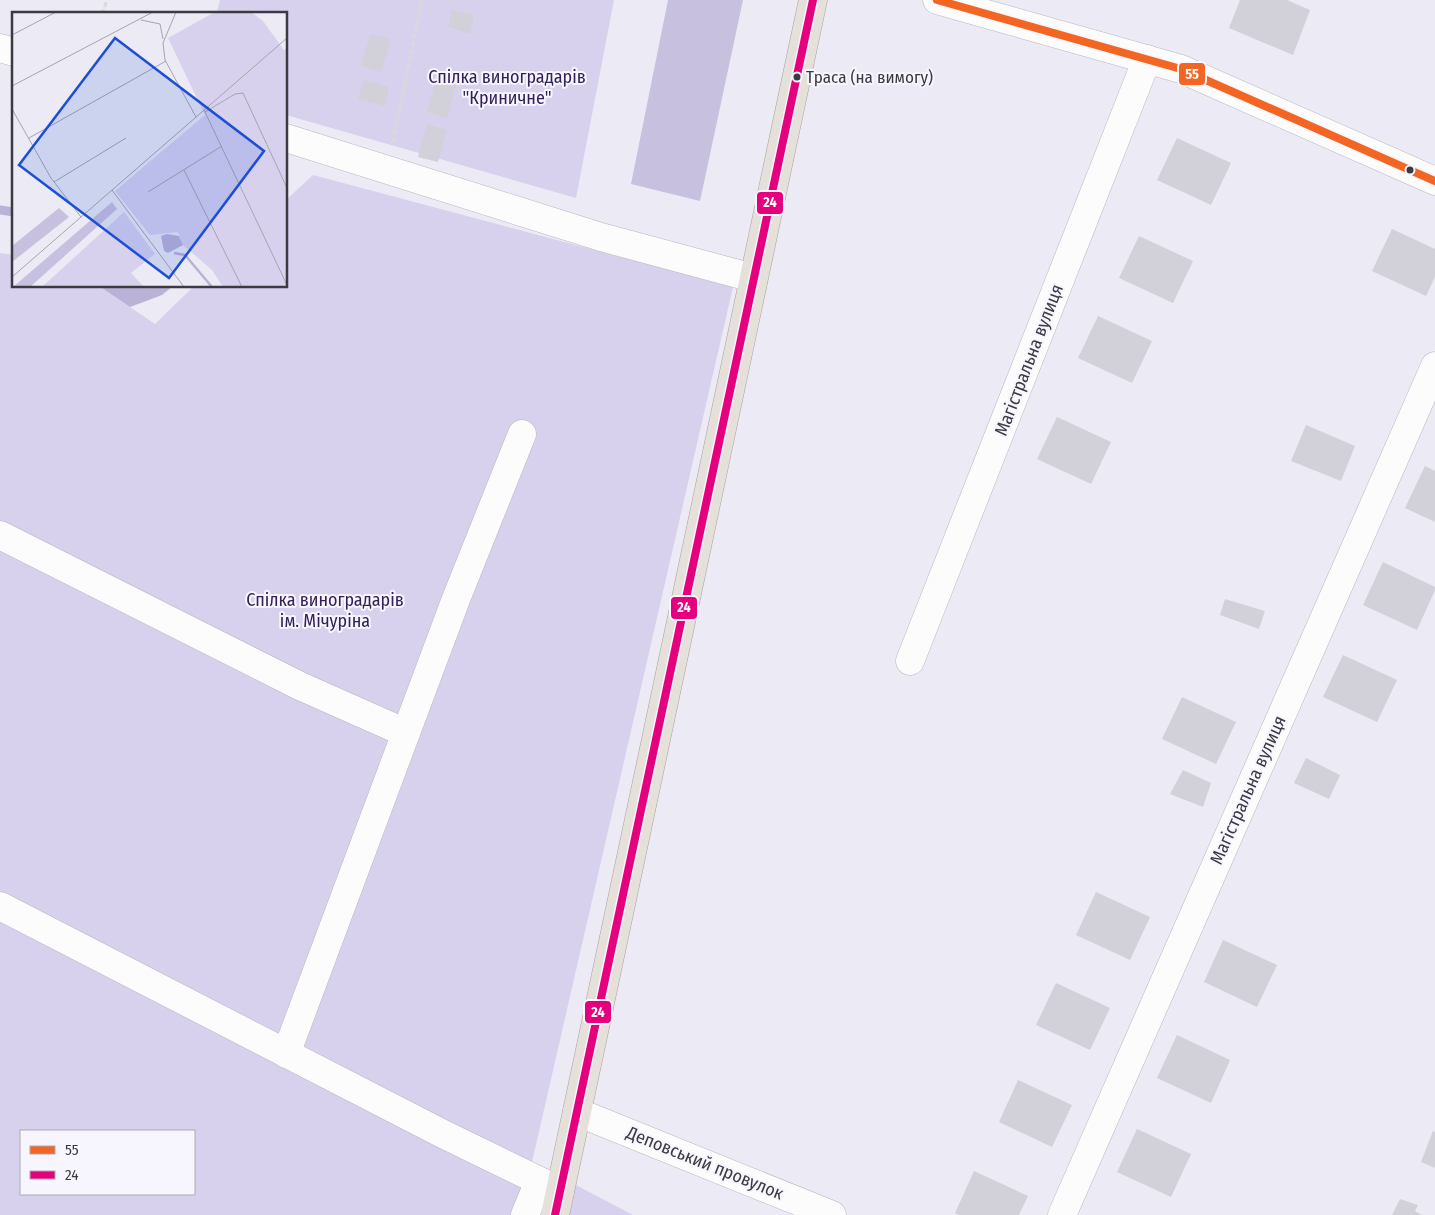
<svg xmlns="http://www.w3.org/2000/svg" width="1435" height="1215" viewBox="0 0 1435 1215" font-family="'Fira Sans Condensed',sans-serif">
  <style>
    .green { fill: #d8d1ee; fill-rule: evenodd }
    .forest { fill: #c8c0df }
    .water { fill: #bbb2d7 }
    .lines { fill: none; stroke-linecap: round; stroke-linejoin: round }
    .stream { stroke: #bbb2d7; stroke-width: 9 }
    .building { fill: #d2d0d8 }
    .minor-casing { stroke: #b8b7bf; stroke-width: 29 }
    .major-casing { stroke: #aaa09a; stroke-width: 29 }
    .path { stroke: #d9d9db; stroke-width: 3; stroke-dasharray: 5 2.5; stroke-linecap: butt }
    .minor { stroke: #fcfcfd; stroke-width: 28 }
    .major { stroke: #e6e0db; stroke-width: 28 }
    .bus-1-casing { stroke: #f7f5fd; stroke-width: 11 }
    .bus-2-casing { stroke: #f7f5fd; stroke-width: 11 }
    .bus-1 { stroke: #f26522; stroke-width: 8 }
    .bus-2 { stroke: #e5007d; stroke-width: 8 }
    .bus-dot { fill: #3c3a41; stroke: #f7f5fd; stroke-width: 2 }
    .labels { text-anchor: middle; dominant-baseline: central; stroke-width: 4; stroke-linejoin: round; paint-order: stroke }
    .bus-label { font-size: 17px; fill: #3c3a41; stroke: #f7f5fd; text-anchor: start }
    .park-label { font-size: 18px; fill: #34205a; stroke: #f7f5fd }
    .street-label { font-size: 18px; fill: #3c3a41; stroke: #f7f5fd }
    .inset-river { fill: none; stroke: #bbb2d7; stroke-width: 2.5 }
    .inset-road { fill: none; stroke: #a6a4ac; stroke-width: 1 }
    .view { fill: #1d4ed8; fill-opacity: 0.15; stroke: #1d4ed8; stroke-width: 2.5 }
    .inset-edge { fill: none; stroke: #3c3a41; stroke-width: 2.5 }
    .line-badge { stroke: #f7f5fd; stroke-width: 2 }
    .badge-label { font-size: 14px; text-anchor: middle; font-weight: bold; fill: #fff }
  </style>
  <rect width="100%" height="100%" fill="#eceaf4"/>
  <g class="green">
    <path d="M 220,0 L 614,0 L 576,198 L 286,115 L 286,14 L 216,14 Z"/>
    <path d="M 313,175 L 733,287 L 532,1162 L 633,1215 L 0,1215 L 0,253 L 14,255 L 14,286 L 99,286 L 155,324 L 194,286 L 286,286 L 286,200 ZM 21,1131 L 194,1131 L 194,1194 L 21,1194 Z"/>
  </g>
  <path class="forest" d="M 668,0 L 743,0 L 700,201 L 631,184 Z"/>
  <path class="water" d="M 99,286 L 173,286 L 162,295 L 130,307 Z"/>
  <g class="lines">
    <path class="stream" d="M 0,210 L 14,212"/>
  </g>
  <g class="building">
    <path d="M 1240,0 L 1287,0 L 1310,10 L 1293,55 L 1229,28 Z"/>
    <path d="M 452,10 L 474,15 L 470,34 L 448,27 Z"/>
    <path d="M 370,34 L 391,39 L 381,72 L 361,66 Z"/>
    <path d="M 436,79 L 456,85 L 447,118 L 427,112 Z"/>
    <path d="M 363,80 L 389,87 L 385,106 L 358,99 Z"/>
    <path d="M 427,124 L 447,130 L 438,162 L 418,157 Z"/>
    <path d="M 1177,138 L 1231,163 L 1211,205 L 1157,180 Z"/>
    <path d="M 1392,229 L 1435,249 L 1435,277 L 1426,296 L 1372,271 Z"/>
    <path d="M 1139,236 L 1193,261 L 1173,303 L 1119,278 Z"/>
    <path d="M 1098,316 L 1152,341 L 1132,383 L 1078,358 Z"/>
    <path d="M 1057,417 L 1111,442 L 1091,484 L 1037,459 Z"/>
    <path d="M 1306,425 L 1355,446 L 1341,481 L 1291,461 Z"/>
    <path d="M 1425,466 L 1435,471 L 1435,522 L 1405,508 Z"/>
    <path d="M 1383,562 L 1435,587 L 1435,590 L 1417,630 L 1363,605 Z"/>
    <path d="M 1225,599 L 1265,611 L 1259,629 L 1220,615 Z"/>
    <path d="M 1343,655 L 1397,680 L 1377,722 L 1323,697 Z"/>
    <path d="M 1182,697 L 1236,722 L 1216,764 L 1162,739 Z"/>
    <path d="M 1306,758 L 1340,775 L 1329,799 L 1294,783 Z"/>
    <path d="M 1183,770 L 1211,783 L 1203,807 L 1170,794 Z"/>
    <path d="M 1096,892 L 1150,917 L 1130,960 L 1076,935 Z"/>
    <path d="M 1223,940 L 1277,965 L 1257,1007 L 1204,982 Z"/>
    <path d="M 1056,983 L 1110,1008 L 1090,1050 L 1036,1025 Z"/>
    <path d="M 1177,1035 L 1230,1060 L 1211,1103 L 1157,1078 Z"/>
    <path d="M 1018,1080 L 1072,1105 L 1052,1147 L 999,1122 Z"/>
    <path d="M 1137,1129 L 1191,1154 L 1171,1197 L 1117,1172 Z"/>
    <path d="M 1433,1131 L 1435,1132 L 1435,1168 L 1421,1162 Z"/>
    <path d="M 974,1171 L 1028,1196 L 1019,1215 L 959,1215 L 955,1213 Z"/>
    <path d="M 1400,1199 L 1418,1205 L 1415,1211 L 1422,1215 L 1392,1215 Z"/>
  </g>
  <g class="lines">
    <g class="minor-casing">
      <g id="minor">
        <path d="M 937,0 L 1181,69 L 1435,181"/>
        <path d="M 0,48 L 14,52"/>
        <path d="M 286,138 L 601,237 L 753,278"/>
        <path d="M 0,535 L 300,686 L 406,733"/>
        <path d="M 910,661 L 1147,59"/>
        <path d="M 0,906 L 443,1134 L 560,1191"/>
        <path d="M 286,1054 L 456,599 L 522,434"/>
        <path d="M 577,1112 L 832,1215"/>
        <path d="M 525,1215 L 539,1181"/>
        <path d="M 1062,1215 L 1435,366"/>
      </g>
    </g>
    <g class="major-casing">
      <path id="major" d="M 555,1215 L 813,0"/>
    </g>
    <g class="path">
      <path d="M 102,14 L 107,0"/>
      <path d="M 393,142 L 422,0"/>
    </g>
    <use href="#minor" class="minor"/>
    <use href="#major" class="major"/>
    <g class="bus-1-casing">
      <path id="bus-1" d="M 937,0 L 1181,69 L 1435,181"/>
    </g>
    <g class="bus-2-casing">
      <path id="bus-2" d="M 555,1215 L 813,0"/>
    </g>
    <use href="#bus-1" class="bus-1"/>
    <use href="#bus-2" class="bus-2"/>
  </g>
  <g class="bus-dot">
    <circle cx="797" cy="77" r="4.5"/>
    <circle cx="1410" cy="170" r="4.5"/>
  </g>
  <g class="labels">
    <g class="bus-label">
      <text x="806" y="77">Траса (на вимогу)</text>
    </g>
    <g class="park-label">
      <text x="507" y="77">Спілка виноградарів<tspan x="507" dy="21">"Криничне"</tspan></text>
      <text x="325" y="600">Спілка виноградарів<tspan x="325" dy="21">ім. Мічуріна</tspan></text>
    </g>
    <g class="street-label">
      <text transform="translate(1029 360) rotate(-69)">Магістральна вулиця</text>
      <text transform="translate(1248 790) rotate(-66)">Магістральна вулиця</text>
      <text transform="translate(705 1163) rotate(22)">Деповський провулок</text>
    </g>
  </g>
  <g transform="translate(12 12)">
    <rect width="275" height="275" fill="#eceaf4"/>
    <path d="M 203,0 L 239,0 L 251,9 L 272,38 L 275,36 L 275,275 L 211,275 L 200,258 L 171,233 L 166,220 L 138,223 L 103,179 L 193,103 L 156,26 ZM 112,200 L 143,242 L 119,261 L 132,275 L 30,275 Z" fill="#d8d1ee"/>
    <path d="M 100,190 L 105,197 L 18,275 L 1,275 ZM 47,196 L 57,205 L 0,250 L 0,234 Z" fill="#c8c0df"/>
    <path d="M 155,222 L 167,224 L 171,233 L 156,241 L 152,239 L 149,224 Z" fill="#bbb2d7"/>
    <path class="inset-river" d="M 162,241 L 173,243 L 200,275"/>
    <path class="inset-road" d="M 164,0 L 151,31 L 153,48 L 184,105M 129,8 L 148,12 L 151,27M 0,23 L 44,0M 0,74 L 141,0M 0,97 L 39,166 L 69,205M 192,98 L 275,273M 193,100 L 223,82 L 231,81 L 275,176M 17,126 L 154,49M 172,158 L 230,275M 42,170 L 114,126M 100,178 L 172,275M 136,180 L 210,134M 0,265 L 275,26"/>
    <path class="view" d="M 103,26 L 252,139 L 157,266 L 7,153 Z"/>
    <rect width="275" height="275" class="inset-edge"/>
  </g>
  <g class="line-badge">
    <rect x="1178" y="62" width="28" height="24" rx="5" fill="#f26522"/>
    <rect x="756" y="191" width="28" height="24" rx="5" fill="#e5007d"/>
    <rect x="670" y="596" width="28" height="24" rx="5" fill="#e5007d"/>
    <rect x="584" y="1000" width="28" height="24" rx="5" fill="#e5007d"/>
  </g>
  <g class="badge-label">
    <text x="1192" y="79">55</text>
    <text x="770" y="207">24</text>
    <text x="684" y="612">24</text>
    <text x="598" y="1017">24</text>
  </g>
  <rect x="20" y="1130" width="175" height="65" fill="#f7f5fd" stroke="#acaab2"/>
  <rect x="30" y="1146" width="25" height="8" fill="#f26522" stroke="#acaab2"/>
  <text x="65" y="1155" font-size="15" fill="#3c3a41">55</text>
  <rect x="30" y="1171" width="25" height="8" fill="#e5007d" stroke="#acaab2"/>
  <text x="65" y="1180" font-size="15" fill="#3c3a41">24</text>
</svg>
